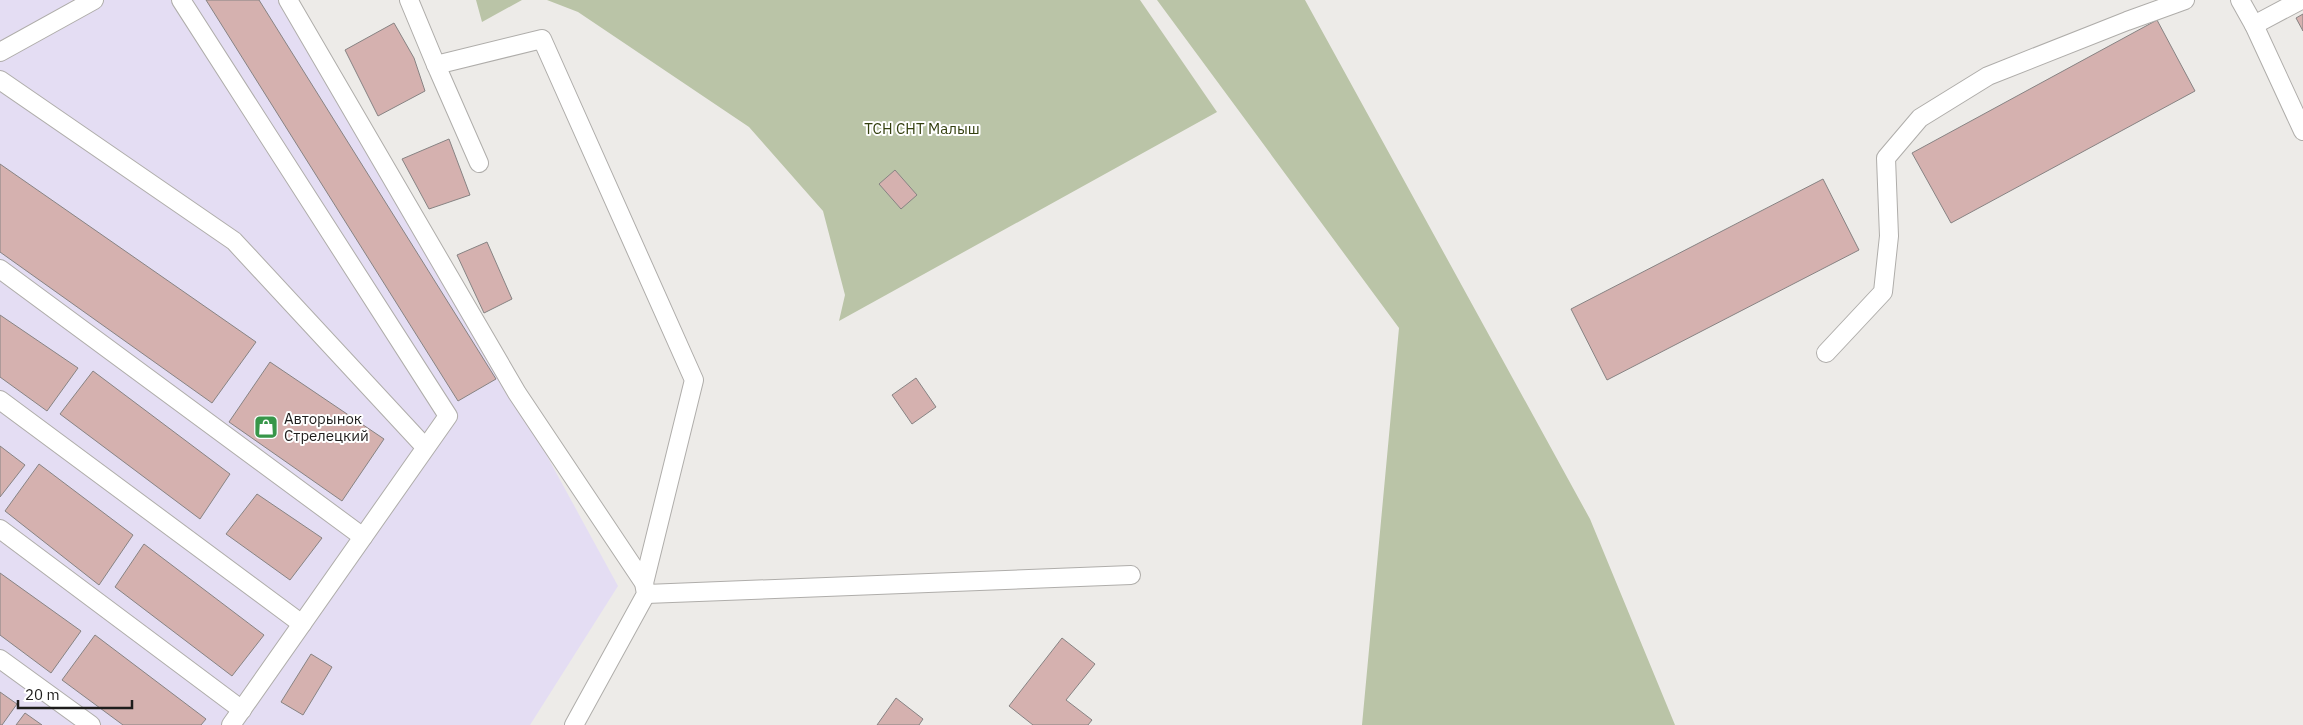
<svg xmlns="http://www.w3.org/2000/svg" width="2303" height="725" viewBox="0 0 2303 725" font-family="'IBM Plex Sans',sans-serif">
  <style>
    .commercial { fill: #e4ddf3 }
    .green { fill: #bac4a7 }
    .building { fill: #d5b1af; stroke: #878383 }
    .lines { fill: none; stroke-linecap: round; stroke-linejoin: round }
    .service-casing { stroke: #afadaa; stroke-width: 20 }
    .service { stroke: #fff; stroke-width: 18 }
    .labels { text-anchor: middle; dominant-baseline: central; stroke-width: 4; stroke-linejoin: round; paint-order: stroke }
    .park-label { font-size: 15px; fill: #333f0e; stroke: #fff }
    .poi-label { font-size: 15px; fill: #1e1d1c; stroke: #fff; text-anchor: start }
  </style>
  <rect width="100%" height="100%" fill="#edebe8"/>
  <path class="commercial" d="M 0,0 L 298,0 L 618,586 L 530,725 L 0,725 Z"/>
  <g class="green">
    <path d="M 476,0 L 522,0 L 482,22 Z"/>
    <path d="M 547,0 L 1140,0 L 1217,112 L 839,321 L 845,295 L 823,211 L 749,127 L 578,12 Z"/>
    <path d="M 1157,0 L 1305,0 L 1590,519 L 1675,725 L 1362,725 L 1399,328 Z"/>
  </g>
  <g class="building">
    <path d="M 206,0 L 259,0 L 496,379 L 458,401 Z"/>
    <path d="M 2303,14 L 2303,31 L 2296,18 Z"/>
    <path d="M 2157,20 L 2195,91 L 1951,223 L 1912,153 Z"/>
    <path d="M 394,23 L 414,58 L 425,91 L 378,116 L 345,50 Z"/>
    <path d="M 449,139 L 470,195 L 429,209 L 402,159 Z"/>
    <path d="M 0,164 L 256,342 L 212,403 L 0,252 Z"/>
    <path d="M 895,170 L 917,195 L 901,209 L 879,184 Z"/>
    <path d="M 1823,179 L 1859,250 L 1607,380 L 1571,309 Z"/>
    <path d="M 487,242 L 512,299 L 484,313 L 457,255 Z"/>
    <path d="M 0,315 L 78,368 L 47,411 L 0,377 Z"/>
    <path d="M 270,362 L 384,439 L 342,501 L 229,422 Z"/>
    <path d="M 93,371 L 230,474 L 200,519 L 60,414 Z"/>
    <path d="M 916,378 L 936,407 L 912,424 L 892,395 Z"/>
    <path d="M 0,446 L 25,465 L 0,497 Z"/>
    <path d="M 39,464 L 133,535 L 99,585 L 5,511 Z"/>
    <path d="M 257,494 L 322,538 L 290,580 L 226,534 Z"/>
    <path d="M 144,544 L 264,635 L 232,676 L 115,587 Z"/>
    <path d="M 0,573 L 81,631 L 51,673 L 0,635 Z"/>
    <path d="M 95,635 L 206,719 L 201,725 L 123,725 L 62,680 Z"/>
    <path d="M 1062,638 L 1095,664 L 1066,700 L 1092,720 L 1088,725 L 1033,725 L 1009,706 Z"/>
    <path d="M 311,654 L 332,667 L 303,715 L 281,702 Z"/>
    <path d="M 0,692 L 17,704 L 2,725 L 0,725 Z"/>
    <path d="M 896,698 L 923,719 L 919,725 L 877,725 Z"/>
    <path d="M 25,713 L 42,725 L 16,725 Z"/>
  </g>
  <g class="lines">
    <g class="service-casing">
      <g id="service">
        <path d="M 181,0 L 448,416 L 231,725"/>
        <path d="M 288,0 L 517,393 L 644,583 L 646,594 L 574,725"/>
        <path d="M 409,0 L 436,65"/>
        <path d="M 2240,0 L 2254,25"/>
        <path d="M 2301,0 L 2254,25 L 2303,131"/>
        <path d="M 0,52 L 94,0"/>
        <path d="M 0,80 L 234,241 L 425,447"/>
        <path d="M 479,163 L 436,65 L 542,39 L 694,380 L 644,583"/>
        <path d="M 0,269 L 363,537"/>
        <path d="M 1826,353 L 1883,292 L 1889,236 L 1886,158 L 1920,118 L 1988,76 L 2127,21 L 2185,0"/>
        <path d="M 0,400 L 302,624"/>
        <path d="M 0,529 L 242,710"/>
        <path d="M 646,594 L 1131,575"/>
        <path d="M 0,659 L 91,725"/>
      </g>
    </g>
    <use href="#service" class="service"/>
  </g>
  <defs>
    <g id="shop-square" transform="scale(1.25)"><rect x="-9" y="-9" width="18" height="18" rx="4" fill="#379649" stroke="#fff"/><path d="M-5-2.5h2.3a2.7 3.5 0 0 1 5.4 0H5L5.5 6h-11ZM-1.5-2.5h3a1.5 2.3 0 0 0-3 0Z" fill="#fff"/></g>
  </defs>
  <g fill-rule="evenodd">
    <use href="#shop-square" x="266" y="427"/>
  </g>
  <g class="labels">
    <g class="park-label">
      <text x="922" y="128">ТСН СНТ Малыш</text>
    </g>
    <g class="poi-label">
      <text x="284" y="418">Авторынок<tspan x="284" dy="17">Стрелецкий</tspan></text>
    </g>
  </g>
  <path d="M18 700v8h114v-8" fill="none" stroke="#1e1d1c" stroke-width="2.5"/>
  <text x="25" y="700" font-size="15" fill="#1e1d1c" stroke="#ffffff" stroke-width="4" paint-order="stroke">20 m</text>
</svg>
